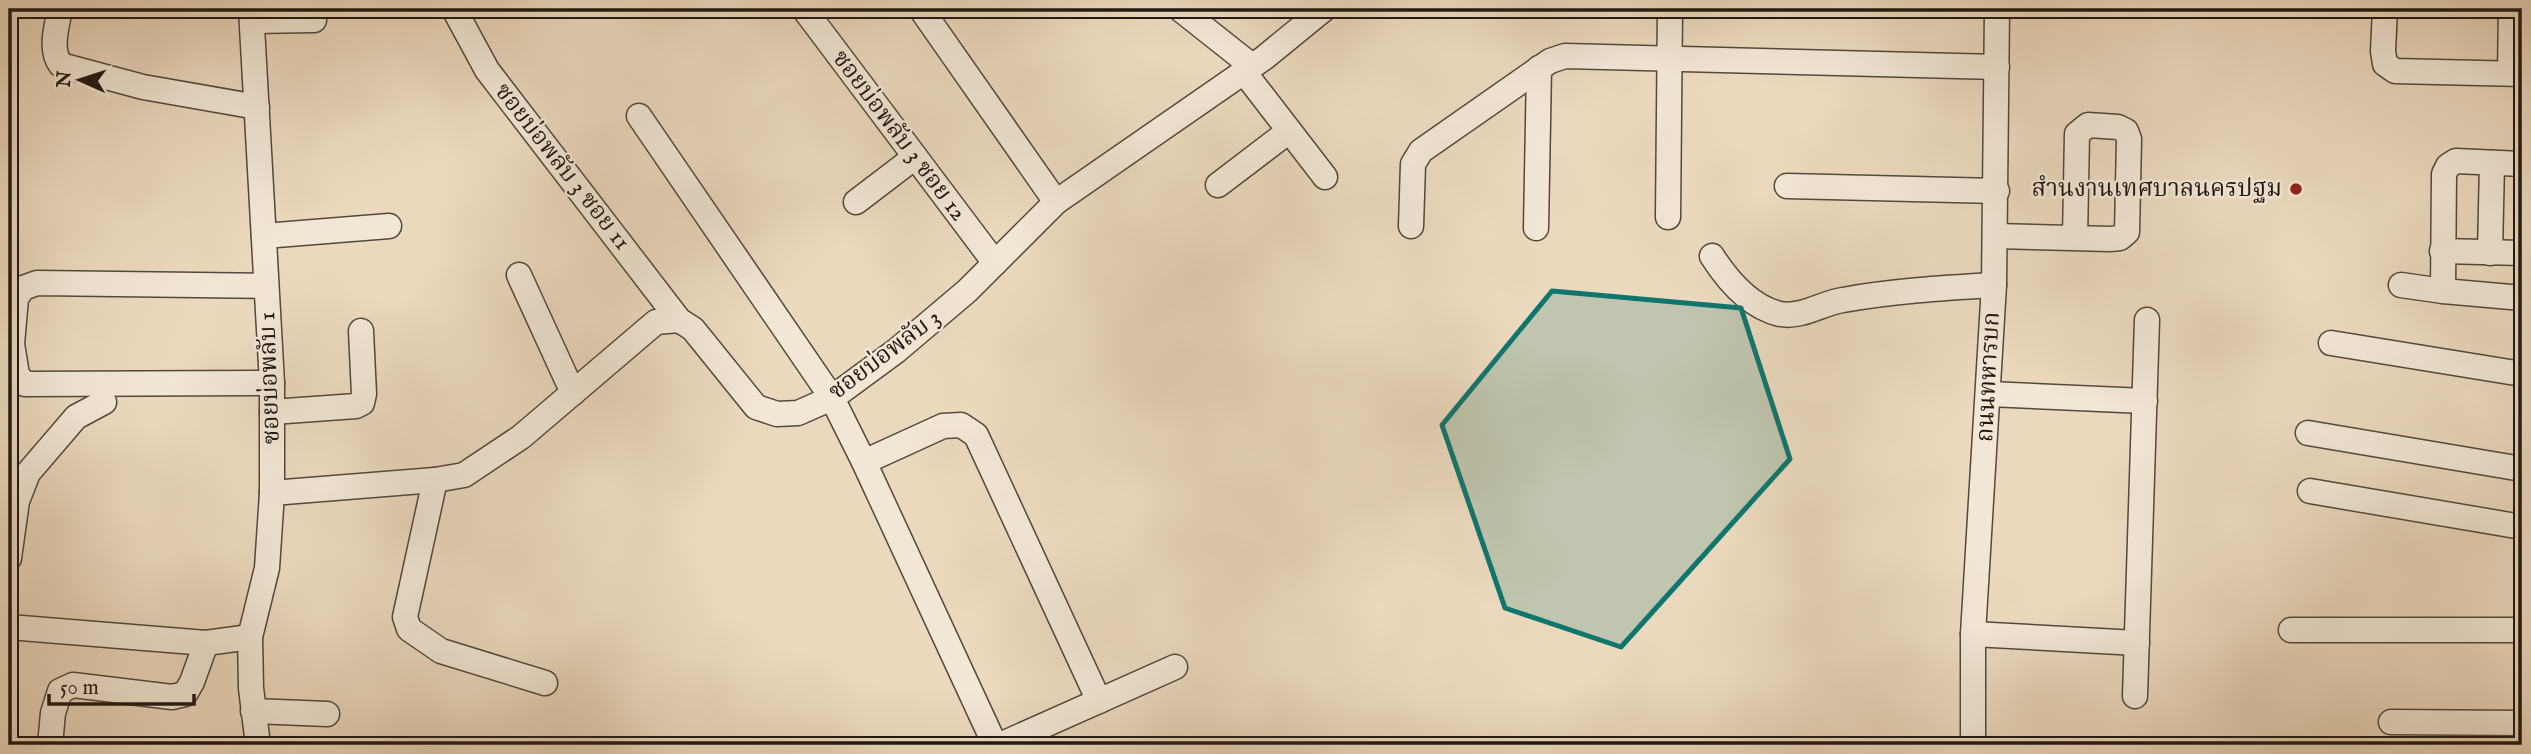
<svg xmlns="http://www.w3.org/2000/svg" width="2531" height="754" viewBox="0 0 2531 754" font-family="'IM FELL English','Noto Serif Thai',serif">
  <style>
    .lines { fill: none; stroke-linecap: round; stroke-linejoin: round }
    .minor-casing { stroke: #54483d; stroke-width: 27 }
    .minor { stroke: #f2e6d5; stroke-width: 24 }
    .marked { fill: #0f766e; fill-opacity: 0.2; stroke: #0f766e; stroke-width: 5; stroke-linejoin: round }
    .poi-dot { fill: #8f2418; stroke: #f2e6d5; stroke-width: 2.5 }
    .labels { text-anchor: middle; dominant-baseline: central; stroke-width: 5; stroke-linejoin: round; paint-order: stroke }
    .street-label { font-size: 24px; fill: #221712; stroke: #f2e6d5 }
    .poi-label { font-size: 24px; fill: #221712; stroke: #f2e6d5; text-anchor: end }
  </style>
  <rect width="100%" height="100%" fill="#ebd9be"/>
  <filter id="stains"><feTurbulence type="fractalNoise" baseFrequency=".00286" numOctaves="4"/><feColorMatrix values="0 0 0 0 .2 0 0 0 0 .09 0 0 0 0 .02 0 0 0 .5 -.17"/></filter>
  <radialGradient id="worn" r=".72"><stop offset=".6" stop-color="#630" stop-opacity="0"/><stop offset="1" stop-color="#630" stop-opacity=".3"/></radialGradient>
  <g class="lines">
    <g class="minor-casing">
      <g id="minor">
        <path d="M 60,9 C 57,26 49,50 61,65 L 143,87 L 257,107"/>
        <path d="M 251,9 L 272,383 L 272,493 L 267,568 L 250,637 L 251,688 L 258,745"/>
        <path d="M 454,9 L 487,70 L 679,320"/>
        <path d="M 804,9 L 995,263"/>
        <path d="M 921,9 L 1056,202"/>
        <path d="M 1180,9 L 1252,66"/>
        <path d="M 2385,9 L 2383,51 L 2385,64 L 2395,71 L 2522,74"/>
        <path d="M 252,21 L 314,20"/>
        <path d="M 1244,72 L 1325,177"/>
        <path d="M 2510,73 L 2511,9"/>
        <path d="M 639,116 L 832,398 L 864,462 L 995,745"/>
        <path d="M 2522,164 L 2456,161 L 2448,166 L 2444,174 L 2443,291 L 2522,298"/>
        <path d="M 1218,185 L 1289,131"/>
        <path d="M 1787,186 L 1997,191"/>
        <path d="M 856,202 L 915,157"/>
        <path d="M 1668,217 L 1670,9"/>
        <path d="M 1411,226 L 1413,164 L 1421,151 L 1550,61 L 1565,56 L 1997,67"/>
        <path d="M 1536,228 L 1539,68"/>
        <path d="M 264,236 L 389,226"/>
        <path d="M 1996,236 L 2110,239 L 2120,238 L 2127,232 L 2129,139 L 2126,131 L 2118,127 L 2088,125 L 2077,134 L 2075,238"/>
        <path d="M 2442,251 L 2522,253"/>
        <path d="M 2490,253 L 2492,163"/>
        <path d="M 1712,256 C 1728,281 1750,307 1780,314 C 1802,318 1822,303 1843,300 C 1893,291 1944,288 1994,285"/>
        <path d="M 519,275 L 573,393"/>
        <path d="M 2401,285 L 2443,291"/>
        <path d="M 266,286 L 37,283 L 23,288 L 16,298 L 12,344 L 17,375 L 25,384 L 272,383"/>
        <path d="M 2331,343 L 2522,374"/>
        <path d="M 1989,394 L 2145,401"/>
        <path d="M 272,412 L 356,406 L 362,403 L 364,394 L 361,331"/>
        <path d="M 2308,433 L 2522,469"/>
        <path d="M 864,462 L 943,426 L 961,425 L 976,435 L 1099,701"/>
        <path d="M 435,480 L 405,617 L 409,629 L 441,651 L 545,683"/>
        <path d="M 2310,491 L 2522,527"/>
        <path d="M 272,493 L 435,480 L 464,475 L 521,437 L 656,322 L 679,320 L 693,329 L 756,407 L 777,414 L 798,413 L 832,398 L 896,351 L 967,291 L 1056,202 L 1264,58 L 1324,9"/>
        <path d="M 9,558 L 17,501 L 28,473 L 76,417 L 104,402"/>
        <path d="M 9,627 L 206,643 L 250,637"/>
        <path d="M 2291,630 L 2522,630"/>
        <path d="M 1973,634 L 2137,643"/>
        <path d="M 2135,696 L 2147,320"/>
        <path d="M 253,711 L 327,714"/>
        <path d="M 2391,722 L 2522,723"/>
        <path d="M 50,745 L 53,713 L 60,691 L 73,685 L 172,697 L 185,694 L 192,682 L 206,643"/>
        <path d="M 1000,745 L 1175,667"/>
        <path d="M 1973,745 L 1973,634 L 1994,285 L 1997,9"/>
      </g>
    </g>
    <use href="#minor" class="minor"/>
  </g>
  <path class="marked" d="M 1552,291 L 1741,308 L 1790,459 L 1621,647 L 1505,608 L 1442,425 Z"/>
  <circle class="poi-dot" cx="2296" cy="189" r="7"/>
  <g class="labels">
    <g class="street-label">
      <text transform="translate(899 136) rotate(53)">ซอยบ่อพลับ 3 ซอย 12</text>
      <text transform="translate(562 167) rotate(52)">ซอยบ่อพลับ 3 ซอย 11</text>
      <text transform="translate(885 355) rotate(-37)">ซอยบ่อพลับ 3</text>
      <text transform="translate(1989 377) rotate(-87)">ถนนทหารบก</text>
      <text transform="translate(270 378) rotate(-92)">ซอยบ่อพลับ 1</text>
    </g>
    <g class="poi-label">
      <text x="2282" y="189">สำนงานเทศบาลนครปฐม</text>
    </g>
  </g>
  <rect width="2531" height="754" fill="none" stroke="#ebd9be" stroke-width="35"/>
  <rect x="10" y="10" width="2510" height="733" fill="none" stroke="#221712" stroke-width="3.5"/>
  <rect x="18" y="18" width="2496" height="719" fill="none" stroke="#221712" stroke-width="2"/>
  <g transform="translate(80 80) rotate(273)" stroke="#f2e6d5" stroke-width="5" paint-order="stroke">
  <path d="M0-5L12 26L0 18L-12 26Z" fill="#221712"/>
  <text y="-10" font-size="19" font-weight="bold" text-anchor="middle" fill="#221712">N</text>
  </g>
  <path d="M49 694v10h145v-10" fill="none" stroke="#221712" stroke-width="3.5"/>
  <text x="60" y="694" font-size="21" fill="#221712" stroke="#f2e6d5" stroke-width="5" paint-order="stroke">50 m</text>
  <rect width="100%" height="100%" filter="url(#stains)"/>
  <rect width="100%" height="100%" fill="url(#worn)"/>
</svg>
